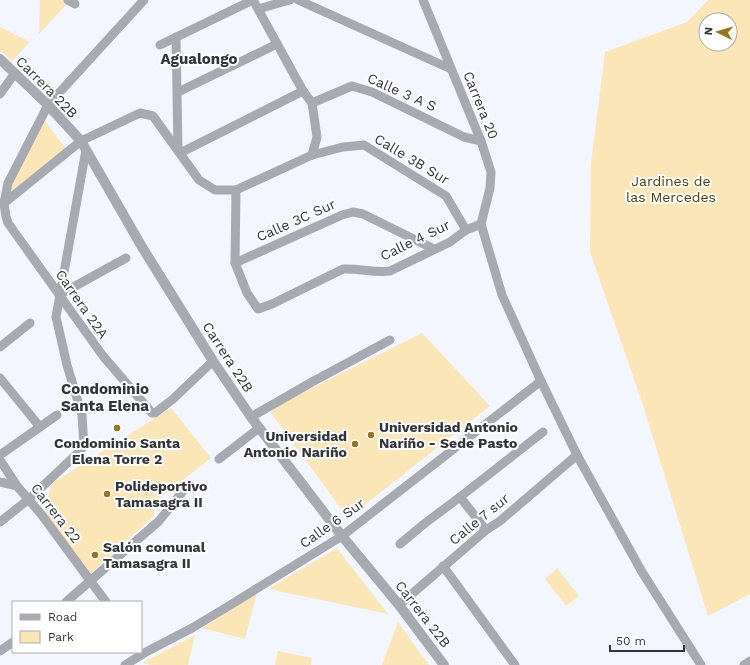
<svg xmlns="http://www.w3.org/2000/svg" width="750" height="665" viewBox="0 0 750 665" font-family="'Work Sans',sans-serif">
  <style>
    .green { fill: #fbe6b8; fill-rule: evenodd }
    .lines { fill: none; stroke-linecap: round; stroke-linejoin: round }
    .minor { stroke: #a7aab0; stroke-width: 9 }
    .tertiary { stroke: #a7aab0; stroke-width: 10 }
    .poi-dot { fill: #97761f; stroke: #fff; stroke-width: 1.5 }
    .labels { text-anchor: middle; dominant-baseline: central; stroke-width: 4; stroke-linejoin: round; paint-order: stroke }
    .street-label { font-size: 14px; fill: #323439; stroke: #fff }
    .park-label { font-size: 14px; fill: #553f00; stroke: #fff }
    .poi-label { font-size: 14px; font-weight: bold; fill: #323439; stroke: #fff; text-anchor: start }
    .neighbourhood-label { font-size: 15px; font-weight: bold; fill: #323439; stroke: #fff }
  </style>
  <rect width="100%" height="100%" fill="#f3f6ff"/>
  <g class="green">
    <path d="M 40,0 L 61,0 L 68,3 L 39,34 Z"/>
    <path d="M 708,0 L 750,0 L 750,594 L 708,616 L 642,402 L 590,252 L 591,163 L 605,52 L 687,22 ZM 706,20 L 730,20 L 730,44 L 706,44 Z"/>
    <path d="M 0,27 L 30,42 L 12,61 L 0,50 Z"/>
    <path d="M 45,121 L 67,150 L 9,193 L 12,183 Z"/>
    <path d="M 422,333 L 490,406 L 348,518 L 271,413 L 275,408 L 284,402 Z"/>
    <path d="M 171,408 L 211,458 L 152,504 L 155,515 L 89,575 L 45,513 L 51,484 Z"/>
    <path d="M 337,548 L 388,614 L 268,589 Z"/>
    <path d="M 557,568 L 579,596 L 566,606 L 545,579 Z"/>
    <path d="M 257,593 L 245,639 L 202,628 Z"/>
    <path d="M 398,622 L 429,665 L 382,665 Z"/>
    <path d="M 195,635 L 188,665 L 151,665 L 142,663 Z"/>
    <path d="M 278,651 L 312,658 L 311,665 L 275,665 Z"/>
  </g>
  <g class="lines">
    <g class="minor">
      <path d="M 68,0 L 75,4"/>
      <path d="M 144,0 L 48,105 L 8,183 L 4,203 L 6,217 L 8,223 L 103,356 L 152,413 L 155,413 L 173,399 L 213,361"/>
      <path d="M 253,0 L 303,91 L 312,103 L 317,137 L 312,155"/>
      <path d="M 298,0 L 451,69"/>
      <path d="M 423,0 L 481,141 L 491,172 L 490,188 L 481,224 L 502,295 L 541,381 L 577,455 L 642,572 L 701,665"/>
      <path d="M 258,9 L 290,0"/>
      <path d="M 176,37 L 178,150"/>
      <path d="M 160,45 L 253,0"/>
      <path d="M 178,92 L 277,44"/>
      <path d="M 0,94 L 15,73"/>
      <path d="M 312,103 L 352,86 L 372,92 L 464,137 L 481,141"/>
      <path d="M 180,153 L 303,91"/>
      <path d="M 236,190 L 235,263 L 247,293 L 258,309 L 272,304 L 343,269 C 359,268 373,273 390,271 L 450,242 L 466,230 L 481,224"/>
      <path d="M 3,204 L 81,141 L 140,113 L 153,116 L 199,180 L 215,190 L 236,190 L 312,155 L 343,147 L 364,145 L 446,196 L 466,230"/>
      <path d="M 235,263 L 342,215 L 353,212 L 363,214 L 434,249"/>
      <path d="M 59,295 L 126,258"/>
      <path d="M 0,347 L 30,323"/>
      <path d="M 0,378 L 40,427"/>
      <path d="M 251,417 L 312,382 L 390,340"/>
      <path d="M 0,455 L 57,415"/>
      <path d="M 219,459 L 259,428"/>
      <path d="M 0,460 L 17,486 L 41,514 L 106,602"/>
      <path d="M 0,482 L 17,486"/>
      <path d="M 460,497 L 486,530"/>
      <path d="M 0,522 L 29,499 L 80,451 L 84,446 L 82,415 L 67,365 L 56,317 L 86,150"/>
      <path d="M 400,544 L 424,524 L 460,497 L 543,432"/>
      <path d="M 443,566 L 515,665"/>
      <path d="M 66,602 L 159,521 L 183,491"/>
      <path d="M 399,605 L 486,530 L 500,521 L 577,455"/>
      <path d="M 0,651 L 13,642"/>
      <path d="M 125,665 L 146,652 L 192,628 L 227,607 L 342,536 L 541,381"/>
      <path d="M 744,665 L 750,661"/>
    </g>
    <path class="tertiary" d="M 0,59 L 48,105 L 81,141 L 142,247 L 213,361 L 251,417 L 342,536 L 399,605 L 444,665"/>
  </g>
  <g class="poi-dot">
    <circle cx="117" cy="428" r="4"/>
    <circle cx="371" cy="435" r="4"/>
    <circle cx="355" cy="444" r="4"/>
    <circle cx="107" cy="494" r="4"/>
    <circle cx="95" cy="555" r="4"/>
  </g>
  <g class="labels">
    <g class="street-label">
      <text transform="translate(47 87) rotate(45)">Carrera 22B</text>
      <text transform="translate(402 92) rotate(24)">Calle 3 A S</text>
      <text transform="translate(481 105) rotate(68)">Carrera 20</text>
      <text transform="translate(412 159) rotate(31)">Calle 3B Sur</text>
      <text transform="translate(296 220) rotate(-24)">Calle 3C Sur</text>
      <text transform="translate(415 240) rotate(-26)">Calle 4 Sur</text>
      <text transform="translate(82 304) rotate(55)">Carrera 22A</text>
      <text transform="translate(228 357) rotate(57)">Carrera 22B</text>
      <text transform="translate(56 513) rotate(52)">Carrera 22</text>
      <text transform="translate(479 519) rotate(-39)">Calle 7 sur</text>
      <text transform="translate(332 523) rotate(-35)">Calle 6 Sur</text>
      <text transform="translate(423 614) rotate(52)">Carrera 22B</text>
    </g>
    <g class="park-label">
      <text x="671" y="181">Jardines de<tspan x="671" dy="16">las Mercedes</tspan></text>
    </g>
    <g class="poi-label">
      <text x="379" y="427">Universidad Antonio<tspan x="379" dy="16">Nariño - Sede Pasto</tspan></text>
      <text x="347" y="436" text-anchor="end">Universidad<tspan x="347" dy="16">Antonio Nariño</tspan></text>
      <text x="117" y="443" text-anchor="middle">Condominio Santa<tspan x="117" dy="16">Elena Torre 2</tspan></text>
      <text x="115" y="486">Polideportivo<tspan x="115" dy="16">Tamasagra II</tspan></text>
      <text x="103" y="547">Salón comunal<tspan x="103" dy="16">Tamasagra II</tspan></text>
    </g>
    <g class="neighbourhood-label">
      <text x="199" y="59">Agualongo</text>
      <text x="105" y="389">Condominio<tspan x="105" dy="17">Santa Elena</tspan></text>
    </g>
  </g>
  <rect x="12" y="601" width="130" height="52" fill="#ffffff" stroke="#adaeb0"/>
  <rect x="20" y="614" width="20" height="6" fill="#a7aab0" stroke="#adaeb0"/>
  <text x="48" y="621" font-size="12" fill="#323439">Road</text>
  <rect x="20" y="631" width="20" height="12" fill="#fbe6b8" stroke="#adaeb0"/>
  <text x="48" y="641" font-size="12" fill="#323439">Park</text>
  <g transform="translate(718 32) rotate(275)"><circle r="19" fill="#ffffff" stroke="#adaeb0"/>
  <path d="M0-3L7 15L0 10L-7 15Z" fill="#97761f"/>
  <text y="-6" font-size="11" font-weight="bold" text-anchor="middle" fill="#323439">N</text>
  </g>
  <path d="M610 645v6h74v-6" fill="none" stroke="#323439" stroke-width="2"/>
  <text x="616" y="645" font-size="12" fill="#323439" stroke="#ffffff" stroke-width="3" paint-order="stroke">50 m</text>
</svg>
